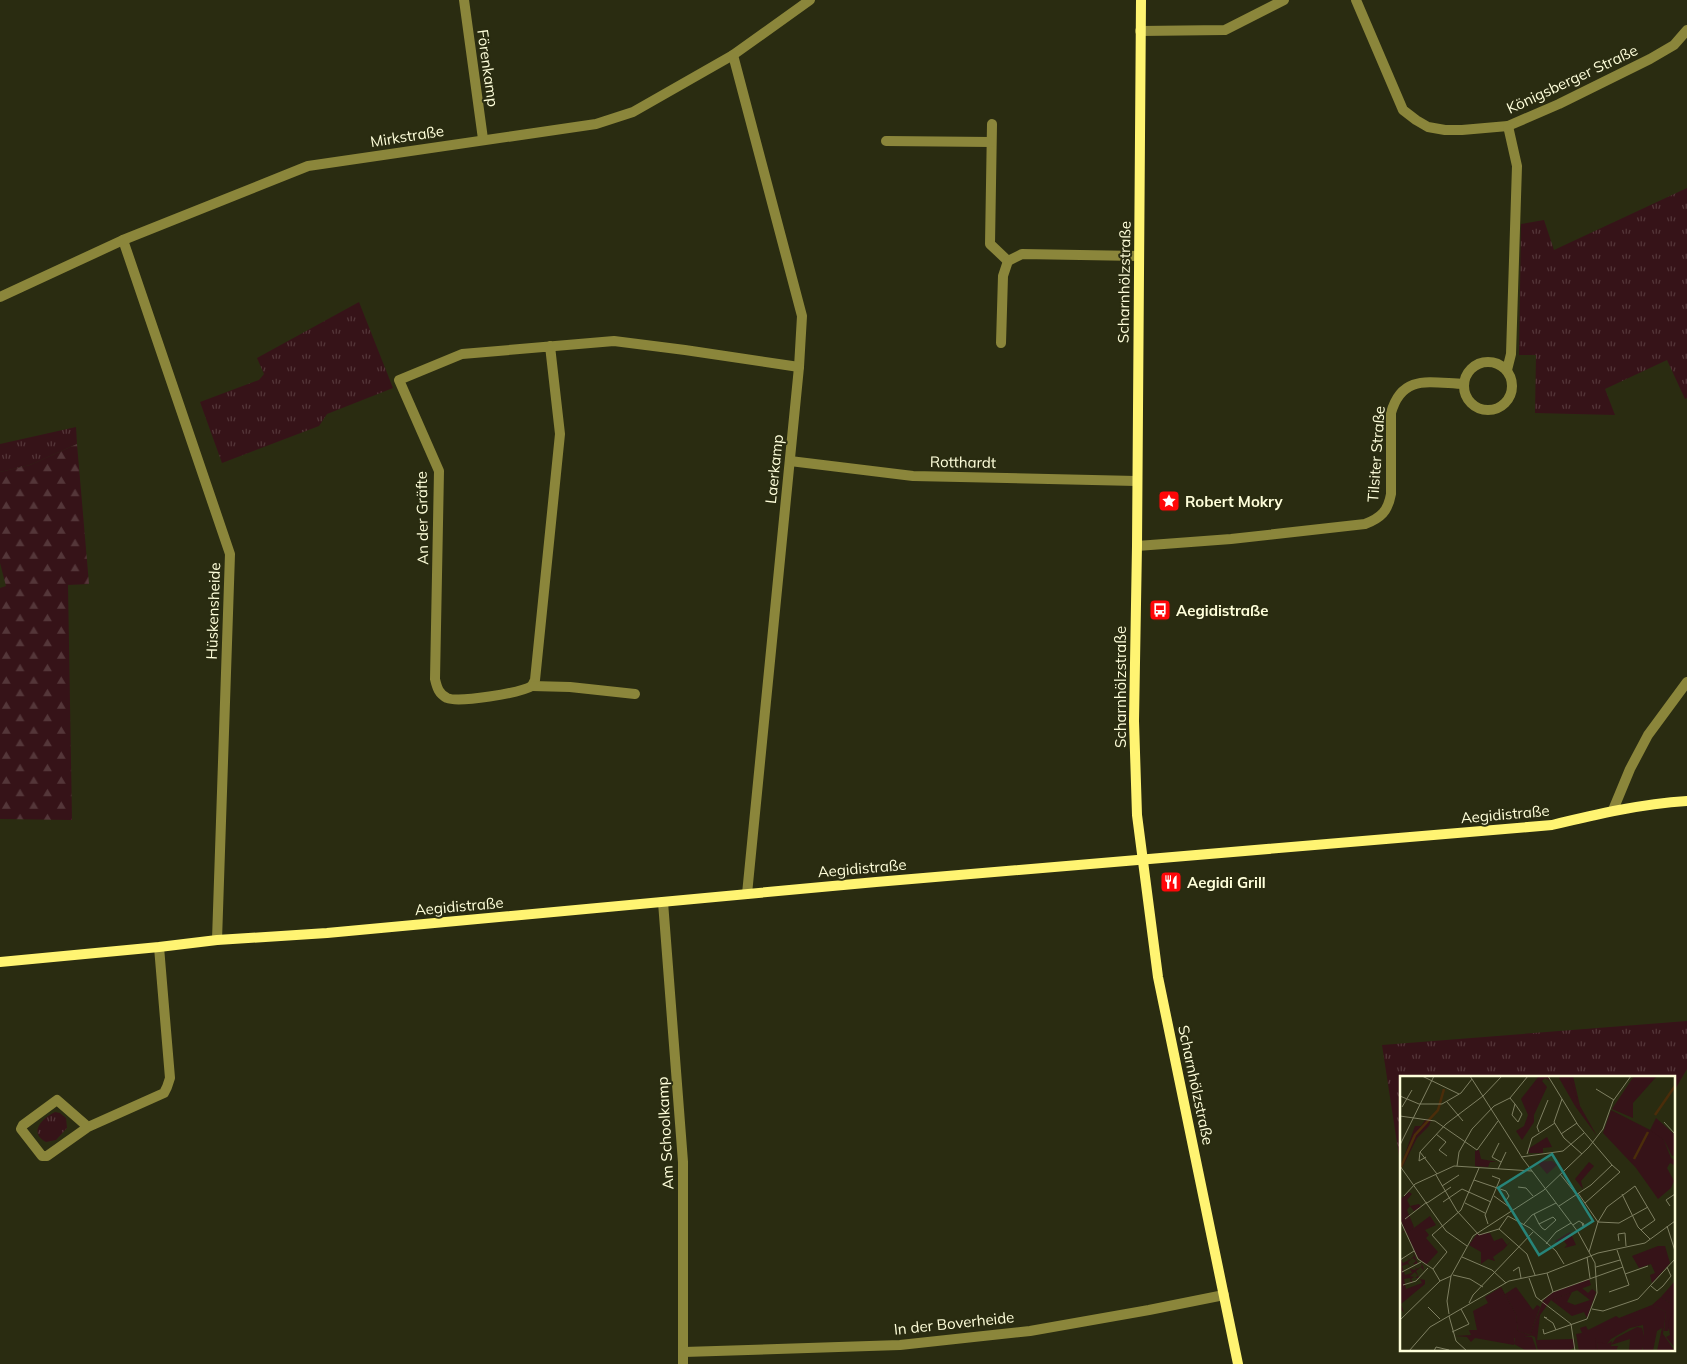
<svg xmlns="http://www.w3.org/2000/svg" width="1687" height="1364" viewBox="0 0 1687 1364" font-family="Mulish,sans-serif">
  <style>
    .grass { fill: url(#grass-tufts) }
    .forest { fill: url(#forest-firs) }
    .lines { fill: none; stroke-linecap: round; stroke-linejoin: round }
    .street { stroke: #8b863b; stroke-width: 10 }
    .secondary { stroke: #fff472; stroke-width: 10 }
    .labels { text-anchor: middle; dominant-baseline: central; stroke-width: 4; stroke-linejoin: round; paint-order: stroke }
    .street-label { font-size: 15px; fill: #ffffdb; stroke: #2a2c11 }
    .poi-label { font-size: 15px; font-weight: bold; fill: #ffffdb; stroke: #2a2c11; text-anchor: start }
    .inset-river { fill: none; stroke: #4b2d0a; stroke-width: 2.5 }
    .inset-road { fill: none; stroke: #7f8062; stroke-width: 1 }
    .view { fill: #278479; fill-opacity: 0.15; stroke: #278479; stroke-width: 2.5 }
    .inset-edge { fill: none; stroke: #ffffdb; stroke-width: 2.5 }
  </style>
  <defs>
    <pattern id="grass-tufts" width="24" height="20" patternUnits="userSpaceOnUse" patternTransform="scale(1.25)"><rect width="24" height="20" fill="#361318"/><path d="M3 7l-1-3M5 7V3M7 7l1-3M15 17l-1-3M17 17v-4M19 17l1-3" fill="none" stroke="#543639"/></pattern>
    <pattern id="forest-firs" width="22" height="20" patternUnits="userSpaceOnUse" patternTransform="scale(1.25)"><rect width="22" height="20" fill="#361318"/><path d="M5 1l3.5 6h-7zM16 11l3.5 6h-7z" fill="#543639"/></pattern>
  </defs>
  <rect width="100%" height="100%" fill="#2a2c11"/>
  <g class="grass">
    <path d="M 1687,188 L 1687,398 L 1685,399 L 1667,360 L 1605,389 L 1615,415 L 1535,413 L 1536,355 L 1519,355 L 1521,224 L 1544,220 L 1554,250 Z"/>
    <path d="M 359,302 L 393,388 L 327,414 L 319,426 L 222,463 L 200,402 L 259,380 L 264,374 L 257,358 Z"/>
    <path d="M 76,427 L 77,444 L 30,465 L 0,472 L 0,444 Z"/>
    <path d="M 1687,1021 L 1687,1069 L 1673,1093 L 1673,1078 L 1401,1078 L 1401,1169 L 1382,1045 Z"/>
    <path d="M 55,1112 L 60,1113 L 66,1118 L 67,1128 L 56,1140 L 46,1142 C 28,1133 42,1118 55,1112 Z"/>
  </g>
  <path class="forest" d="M 77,444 L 89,584 L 68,585 L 72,820 L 0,819 L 0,588 L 6,586 L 0,563 L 0,472 L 30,465 Z"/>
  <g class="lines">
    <g class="street">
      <path d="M 464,0 L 483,139"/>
      <path d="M 1356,0 L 1403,110 L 1416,120 L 1428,127 L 1445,130 L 1462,130 L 1508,126 L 1559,104 L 1650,59 L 1674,45 L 1687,30"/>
      <path d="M 1140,31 L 1225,30 L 1284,0"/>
      <path d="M 733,55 L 802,316 L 799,367 L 747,894"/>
      <path d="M 992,124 L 990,244 L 1008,261 L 1022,254 L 1139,256"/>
      <path d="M 886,141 L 991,142"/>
      <path d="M 123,240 L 230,554 L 217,940"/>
      <path d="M 0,297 L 123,240 L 308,166 L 596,124 L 633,112 L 733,55 L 810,0"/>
      <path d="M 1001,343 L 1003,276 L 1008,261"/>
      <path d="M 550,346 L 560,434 L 535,680 L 532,686 C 520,693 459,703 447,698 C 439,694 437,688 435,679 L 439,471 L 399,380 L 462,354 L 614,341 L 685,350 L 799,367"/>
      <circle cx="1488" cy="386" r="24"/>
      <path d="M 1507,370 L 1511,354 L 1517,166 L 1508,126"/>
      <path d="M 790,461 L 913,476 L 1136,481"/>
      <path d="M 1137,546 L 1231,539 L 1365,524 C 1381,518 1388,511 1391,494 L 1391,413 C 1402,373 1431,383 1464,384"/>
      <path d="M 532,686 L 570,687 L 635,694"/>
      <path d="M 1613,810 L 1630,769 L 1648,735 L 1687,682"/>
      <path d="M 663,902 L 683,1162 L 683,1364"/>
      <path d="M 88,1127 L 57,1100 L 23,1125 L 21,1129 L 42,1156 L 47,1156 L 88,1127 L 164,1093 L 167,1087 L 170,1078 L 159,947"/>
      <path d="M 684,1352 L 900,1345 L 1030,1331 L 1149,1310 L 1224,1295"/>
    </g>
    <g class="secondary">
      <path d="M 1141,0 L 1137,546 L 1134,721 L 1137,815 L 1158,977 L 1238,1364"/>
      <path d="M 0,962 L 159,947 L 217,940 L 327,933 L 876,882 L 1552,825 C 1597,814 1641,804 1687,801"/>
    </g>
  </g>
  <defs>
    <g id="sight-square" transform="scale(1.125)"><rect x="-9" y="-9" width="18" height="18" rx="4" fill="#ff0708" stroke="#2a2c11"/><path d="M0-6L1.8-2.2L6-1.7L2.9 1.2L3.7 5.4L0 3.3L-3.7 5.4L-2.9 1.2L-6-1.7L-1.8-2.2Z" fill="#fff"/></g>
    <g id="bus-square" transform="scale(1.125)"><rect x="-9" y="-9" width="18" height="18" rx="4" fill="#ff0708" stroke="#2a2c11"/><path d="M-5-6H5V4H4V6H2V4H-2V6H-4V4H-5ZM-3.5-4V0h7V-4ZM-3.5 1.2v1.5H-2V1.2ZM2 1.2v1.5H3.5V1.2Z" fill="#fff"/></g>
    <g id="restaurant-square" transform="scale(1.125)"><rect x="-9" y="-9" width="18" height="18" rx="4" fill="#ff0708" stroke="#2a2c11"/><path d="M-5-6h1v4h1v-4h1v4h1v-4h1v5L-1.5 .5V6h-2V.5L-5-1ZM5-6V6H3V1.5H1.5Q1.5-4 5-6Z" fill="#fff"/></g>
  </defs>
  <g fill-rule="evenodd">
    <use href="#sight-square" x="1169" y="501"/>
    <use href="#bus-square" x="1160" y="610"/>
    <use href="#restaurant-square" x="1171" y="882"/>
  </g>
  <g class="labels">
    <g class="street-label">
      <text transform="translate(488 68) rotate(82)">Förenkamp</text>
      <text transform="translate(1572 79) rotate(-25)">Königsberger Straße</text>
      <text transform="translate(407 136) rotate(-9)">Mirkstraße</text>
      <text transform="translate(1124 282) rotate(-89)">Scharnhölzstraße</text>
      <text transform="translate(1376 454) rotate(-86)">Tilsiter Straße</text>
      <text transform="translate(963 462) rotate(1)">Rotthardt</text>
      <text transform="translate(774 469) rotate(-84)">Laerkamp</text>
      <text transform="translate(422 518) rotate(-91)">An der Gräfte</text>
      <text transform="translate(213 611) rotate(-88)">Hüskensheide</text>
      <text transform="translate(1120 687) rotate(-90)">Scharnhölzstraße</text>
      <text transform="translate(1505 814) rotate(-5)">Aegidistraße</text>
      <text transform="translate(862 868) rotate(-5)">Aegidistraße</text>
      <text transform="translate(459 906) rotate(-5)">Aegidistraße</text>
      <text transform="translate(1196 1085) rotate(78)">Scharnhölzstraße</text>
      <text transform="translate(665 1133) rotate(-93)">Am Schoolkamp</text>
      <text transform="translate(954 1323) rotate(-6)">In der Boverheide</text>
    </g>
    <g class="poi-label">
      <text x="1185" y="501">Robert Mokry</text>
      <text x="1176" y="610">Aegidistraße</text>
      <text x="1187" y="882">Aegidi Grill</text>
    </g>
  </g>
  <g transform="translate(1400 1076)">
    <rect width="275" height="275" fill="#2a2c11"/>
    <path d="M 26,43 L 31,44 L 29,50 L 17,62 L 3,90 L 1,89 L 15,50 L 21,50 ZM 79,74 L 81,83 L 97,86 L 90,86 L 88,91 L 75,90 L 75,75 ZM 152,85 L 157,89 L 147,98 L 137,86 ZM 9,116 L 12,118 L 7,124 L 10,130 L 19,128 L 21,131 L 14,135 L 10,130 L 7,134 L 14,151 L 8,160 L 5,155 L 0,158 L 5,154 L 0,143 L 0,119 L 2,122 ZM 90,157 L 94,165 L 102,162 L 107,169 L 112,164 L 104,173 L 93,181 L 95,185 L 88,183 L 81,188 L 81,176 L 69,169 L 77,158 ZM 13,176 L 18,188 L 13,188 L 16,185 L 13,182 L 8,186 L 11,192 L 8,188 L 2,190 L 5,199 L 12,197 L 10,193 L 16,194 L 15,191 L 17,193 L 22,190 L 20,186 L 23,190 L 24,195 L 21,191 L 16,195 L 19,202 L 15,202 L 18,200 L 15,196 L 10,200 L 14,201 L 11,203 L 13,207 L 11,207 L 10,202 L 4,203 L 6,213 L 22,207 L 20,203 L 25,204 L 25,208 L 1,228 L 4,237 L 0,232 L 0,181 L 3,187 L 9,184 L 7,181 L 10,184 L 14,180 ZM 101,211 L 116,238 L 118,255 L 132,260 L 114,262 L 114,269 L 75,262 L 71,266 L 67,261 L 55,260 L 71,259 L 69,254 L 77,254 L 73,235 L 88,227 L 85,221 ZM 182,212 L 188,217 L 192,213 L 196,216 L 187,242 L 184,236 L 172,240 L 151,224 L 172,216 L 167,226 L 175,229 L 190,224 L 177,214 ZM 275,217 L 275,231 L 268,255 L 264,255 L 266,236 L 252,229 L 261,221 L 270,227 ZM 197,262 L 197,274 L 198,266 L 207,265 L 207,268 L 212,265 L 211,270 L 218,270 L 216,275 L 196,275 L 193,266 Z" fill="#361318"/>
    <path d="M 139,0 L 147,0 L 150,5 L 145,2 L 142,5 L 147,11 L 134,39 L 134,46 L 122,64 L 116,55 L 124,50 L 128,39 L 121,23 ZM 168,0 L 173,0 L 180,30 L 197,60 L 175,30 L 178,27 ZM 147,61 L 152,71 L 143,72 L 143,77 L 129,77 L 128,73 ZM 170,156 L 176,169 L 164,172 L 167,169 L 163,164 L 159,168 L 155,165 ZM 189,203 L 191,209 L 151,224 L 140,239 L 137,264 L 174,263 L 175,271 L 168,275 L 138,275 L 135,261 L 130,259 L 143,225 L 153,216 ZM 275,205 L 275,217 L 270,227 L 261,221 ZM 252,229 L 266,236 L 263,258 L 275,275 L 257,275 L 262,252 L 257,255 L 253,275 L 243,275 L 242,270 L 242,275 L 229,275 L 230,263 L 211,269 L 216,262 L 237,251 L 242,252 L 244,261 L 243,249 L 230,252 L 211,263 L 207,268 L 198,266 L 197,274 L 195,262 L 196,275 L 179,275 L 176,258 L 182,257 L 180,252 L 186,250 L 188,254 L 216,240 L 219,242 ZM 275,231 L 275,272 L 266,261 L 270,259 L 268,247 Z" fill="#361318"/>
    <path d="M 211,34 L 256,57 L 264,64 L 271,82 L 275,84 L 274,89 L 270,87 L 267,92 L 274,105 L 271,112 L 258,123 L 236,92 L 203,57 Z" fill="#361318"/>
    <path d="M 234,0 L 257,0 L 233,27 L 233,42 L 212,33 ZM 256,42 L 275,59 L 275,79 L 272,80 L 264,64 L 250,54 ZM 189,86 L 194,90 L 181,105 L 183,113 L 175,103 ZM 30,140 L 36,149 L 25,154 L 29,159 L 26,162 L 38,176 L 26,189 L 16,180 L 7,157 ZM 132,261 L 137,275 L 127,275 L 114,268 L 115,261 Z" fill="#361318"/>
    <path d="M 162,0 L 168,0 L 172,8 L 178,27 L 175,30 L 159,2 ZM 258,170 L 265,170 L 270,187 L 252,207 L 250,199 L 255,197 L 251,188 L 239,192 L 232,180 ZM 101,211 L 105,218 L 116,211 L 133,234 L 137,229 L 140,231 L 130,259 L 118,255 L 116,238 Z" fill="#361318"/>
    <path class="inset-river" d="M 255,39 L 275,10M 234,83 L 248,56M 0,93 L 15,59 L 38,34 L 44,13"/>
    <path class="inset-road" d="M 22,0 L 59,18M 70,0 L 123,83 L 178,156 L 195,187 L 197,217 L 187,243 L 144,258 L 143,253M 148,0 L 178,49 L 212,89 L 191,109 L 159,130M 196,13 L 214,24M 0,20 L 19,28 L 42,28 L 61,17 L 72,3M 83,20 L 102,0M 110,22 L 115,28 L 122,38 L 118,46 L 112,39 L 115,28M 162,23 L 154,46 L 164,62 L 182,78M 47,26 L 63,45M 2,31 L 12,14M 0,40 L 35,45 L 77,74 L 98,45M 264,46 L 275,58M 139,56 L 137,51 L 148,24M 36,58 L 46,66 L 39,74 L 47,80M 161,58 L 177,47M 99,67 L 92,81 L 101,86M 0,69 L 34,0M 20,76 L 19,85 L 26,81M 127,78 L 132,62 L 155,47M 121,81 L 163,75 L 184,57M 0,90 L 46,155 L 67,170M 57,90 L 59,76 L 72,53 L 94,30 L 110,22 L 128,0M 98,93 L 106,76M 37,98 L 20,76 L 46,48 L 83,20M 160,98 L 176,118M 36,99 L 57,135 L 79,159 L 99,153 L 108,140M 74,104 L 106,115 L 109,120 L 105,126M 42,110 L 59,99M 118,111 L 126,112 L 133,120M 178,117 L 198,146 L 219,147 L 248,131M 222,118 L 238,151 L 250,163M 4,120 L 15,108 L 54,90 L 132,95M 94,120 L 112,133M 43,126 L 62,113 L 91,126M 27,127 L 51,111M 65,127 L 85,137M 185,127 L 220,96 L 212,89M 270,130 L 266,124 L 275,118M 134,138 L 139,148 L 142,152 L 145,154 L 156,144 L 153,141 L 139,148M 108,140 L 130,152 L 156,175 L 164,188M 5,143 L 27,126M 0,144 L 18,183 L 33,193M 88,148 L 85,139 L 100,103 L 92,100M 124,148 L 132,139 L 156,127M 173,149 L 179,145 L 184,148 L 183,150 L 182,147M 267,150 L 275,175M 99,153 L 127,178 L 135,199M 219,165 L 218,158 L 225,157 L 226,170M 146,168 L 156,156 L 171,147M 189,176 L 198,146 L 207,131 L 235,110 L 255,144 L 241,154M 62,181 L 92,194 L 106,207M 187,181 L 190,202M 0,184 L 14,175M 196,191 L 220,184M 113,195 L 119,191 L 121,202M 2,196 L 21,186M 147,197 L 153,216M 225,198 L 248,190M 53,199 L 70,203 L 83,211M 129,202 L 136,221 L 171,248 L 175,275M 40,205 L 33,193 L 47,176 L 32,159 L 61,134 L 79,92M 3,209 L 16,205 L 28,192M 251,210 L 257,215 L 263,210 L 271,200 L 267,191M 209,216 L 229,209 L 217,174M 141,225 L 153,216 L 223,191M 69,227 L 73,219 L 133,156M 28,231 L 40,243M 192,233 L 203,235 L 238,223 L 275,183M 49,238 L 47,225 L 51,200 L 73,160 L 144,114 L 189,71 L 203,53 L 213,25 L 231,0M 49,240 L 56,265 L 67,275M 147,242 L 144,241 L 153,247 L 156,254M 0,244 L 40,205 L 51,200M 52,256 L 69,248 L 61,233M 9,275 L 30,251 L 109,205 L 147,197 L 198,177 L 245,167 L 275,145M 34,275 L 36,271 L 49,274"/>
    <path class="view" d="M 152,78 L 193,145 L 139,179 L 98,112 Z"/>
    <rect width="275" height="275" class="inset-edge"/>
  </g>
</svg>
